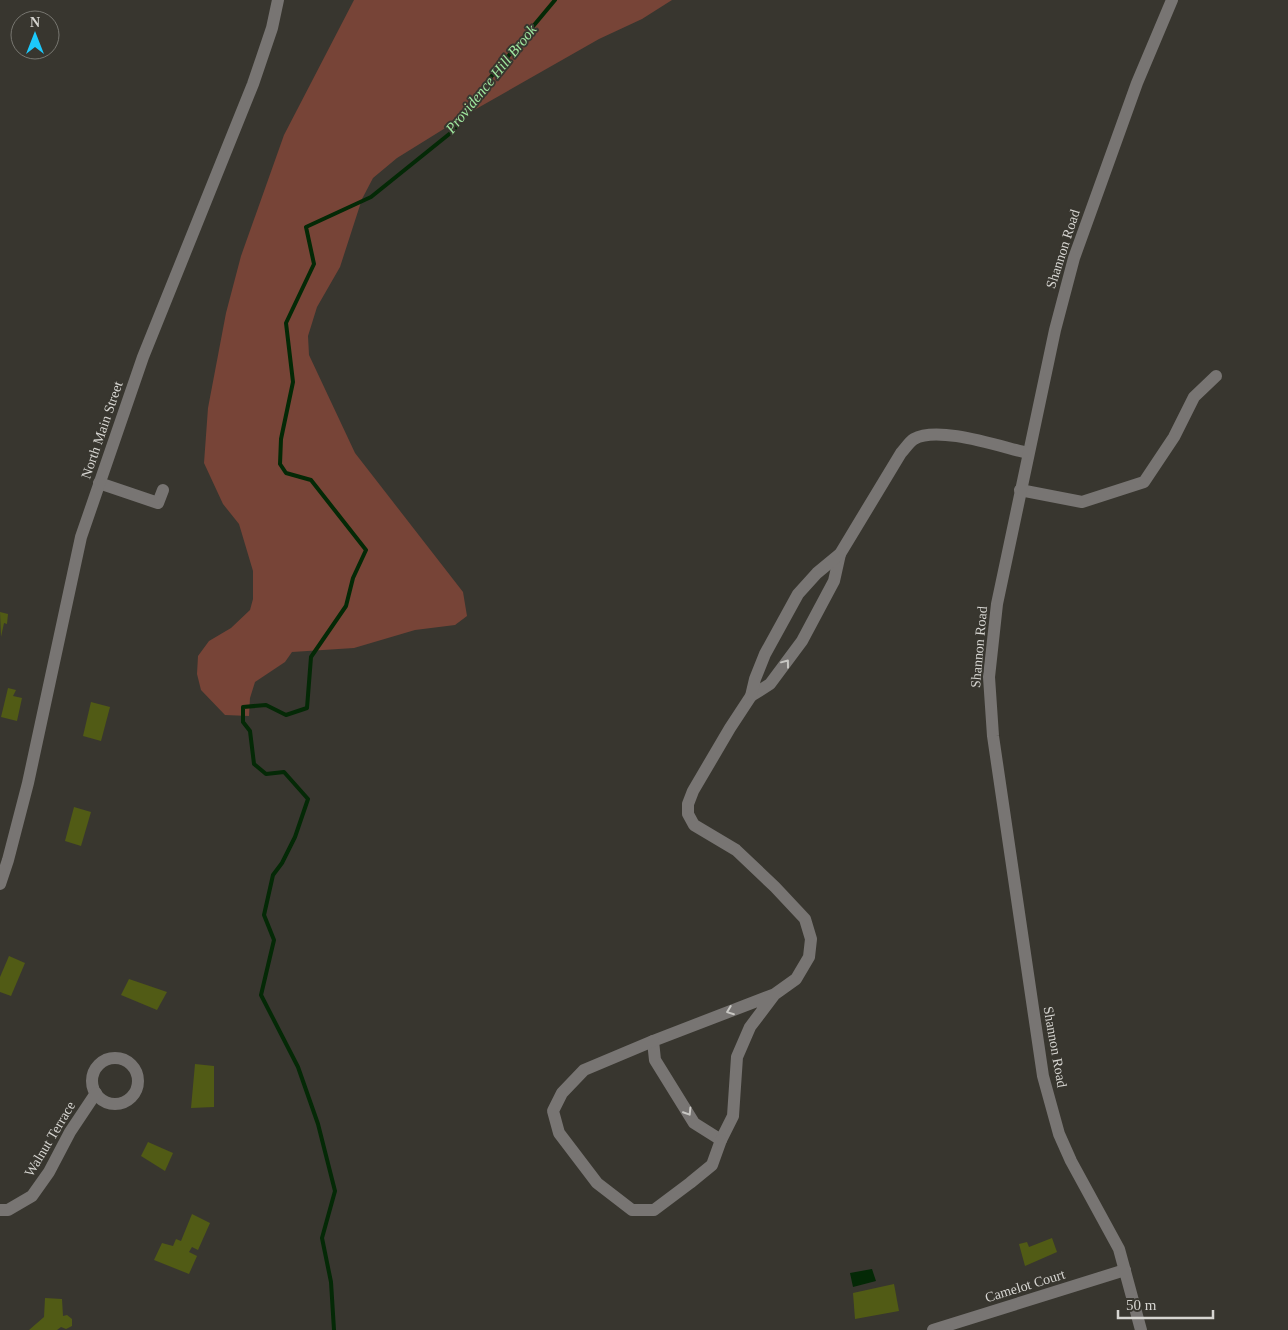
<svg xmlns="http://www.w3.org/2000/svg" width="1288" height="1330" viewBox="0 0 1288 1330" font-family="'Times New Roman',serif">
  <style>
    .green { fill: #774437 }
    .water { fill: #042906 }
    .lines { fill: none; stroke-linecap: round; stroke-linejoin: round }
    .stream { stroke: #042906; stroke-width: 4 }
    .building { fill: #515b15 }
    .minor { stroke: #787573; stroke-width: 12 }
    .oneway { stroke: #c8c7c3 }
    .labels { text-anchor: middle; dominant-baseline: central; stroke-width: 4; stroke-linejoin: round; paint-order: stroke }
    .street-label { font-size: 14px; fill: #d6d5d1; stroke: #38362f }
    .water-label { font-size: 15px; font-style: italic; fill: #a0e79f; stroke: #38362f }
  </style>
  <rect width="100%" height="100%" fill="#38362f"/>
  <path class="green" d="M 354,0 L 672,0 L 642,19 L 599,39 L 476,109 L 397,158 L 373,178 L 362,199 L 340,267 L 317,307 L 308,336 L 309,355 L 355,453 L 463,592 L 467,616 L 455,625 L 415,630 L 354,648 L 292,652 L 285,662 L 255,682 L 250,698 L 249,716 L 225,715 L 201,690 L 197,674 L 198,656 L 209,641 L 231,628 L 250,610 L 253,599 L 253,571 L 239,524 L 223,504 L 204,463 L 208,408 L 226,313 L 241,256 L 284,135 Z"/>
  <path class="water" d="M 872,1269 L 876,1281 L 853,1287 L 850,1273 Z"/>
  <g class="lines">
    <path class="stream" d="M 334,1330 L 331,1282 L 322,1238 L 335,1191 L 318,1124 L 298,1067 L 261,995 L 274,940 L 264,915 L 273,875 L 282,863 L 295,837 L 308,799 L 284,772 L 266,774 L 254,764 L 250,731 L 243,722 L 243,707 L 266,705 L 286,715 L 307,708 L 311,657 L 346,606 L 353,578 L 366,550 L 311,480 L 286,473 L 280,464 L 281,439 L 293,382 L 286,323 L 314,264 L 306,227 L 371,197 L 453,131 L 490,78 L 555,0"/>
  </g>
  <g class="building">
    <path d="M 0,612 L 8,614 L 7,624 L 4,623 L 1,637 Z"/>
    <path d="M 8,688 L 16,690 L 13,696 L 22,698 L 17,721 L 1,717 Z"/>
    <path d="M 91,702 L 110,707 L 101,741 L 83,736 Z"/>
    <path d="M 74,807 L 91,812 L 81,846 L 65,841 Z"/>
    <path d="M 9,956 L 25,963 L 11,996 L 0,992 L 0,977 Z"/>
    <path d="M 129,979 L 167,992 L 157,1010 L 121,995 Z"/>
    <path d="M 195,1064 L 214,1066 L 214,1107 L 191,1108 Z"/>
    <path d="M 148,1142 L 173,1153 L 165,1171 L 141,1156 Z"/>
    <path d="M 192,1214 L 210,1223 L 198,1250 L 192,1247 L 189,1252 L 197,1256 L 189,1274 L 154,1260 L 162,1243 L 173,1246 L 176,1239 L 181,1241 Z"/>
    <path d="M 1052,1238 L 1057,1252 L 1025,1266 L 1019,1244 L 1027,1242 L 1029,1247 Z"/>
    <path d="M 894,1284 L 899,1311 L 855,1319 L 853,1293 Z"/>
    <path d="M 45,1298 L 62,1299 L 63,1316 L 67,1315 L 72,1319 L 72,1326 L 66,1329 L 61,1327 L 57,1330 L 29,1330 L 44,1317 Z"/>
  </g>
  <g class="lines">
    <g class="minor">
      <path d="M 99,483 L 158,503 L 163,490"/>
      <path d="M 1020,490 L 1082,502 L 1144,482 L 1174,437 L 1194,397 L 1216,376"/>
      <path d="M 751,696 L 770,684 L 802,641 L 834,581 L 840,554"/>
      <path d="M 0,884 L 8,860 L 28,783 L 81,537 L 143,357 L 253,84 L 272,28 L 278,0"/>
      <path d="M 775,994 L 750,1027 L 737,1057 L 733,1116 L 721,1140 L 694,1123 L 655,1060 L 653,1041 L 775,994 L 796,979 L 809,957 L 811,939 L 805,919 L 775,887 L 736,850 L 694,825 L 688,814 L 688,804 L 693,791 L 730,728 L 751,696 L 755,679 L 765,654 L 798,594 L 817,573 L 840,554 L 901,453 C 905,449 909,442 914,439 C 938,425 1001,447 1028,453"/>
      <path d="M 653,1041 L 584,1070 L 562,1093 L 553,1111 L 559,1133 L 597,1183 L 632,1210 L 654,1210 L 690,1183 L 712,1165 L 721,1140"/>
      <circle cx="115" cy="1081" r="23"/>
      <path d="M 0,1210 L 8,1210 L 32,1196 L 49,1172 L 70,1132 L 96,1093"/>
      <path d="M 933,1330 L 1125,1270"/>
      <path d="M 1141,1330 L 1119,1249 L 1071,1161 L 1059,1134 L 1043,1076 L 993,736 L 989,677 L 997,604 L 1055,330 L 1074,258 L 1137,83 L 1172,0"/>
    </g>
  </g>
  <defs><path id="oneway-chevron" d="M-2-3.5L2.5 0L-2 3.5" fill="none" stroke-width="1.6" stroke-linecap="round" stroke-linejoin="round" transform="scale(1.25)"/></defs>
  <g class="oneway">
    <use href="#oneway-chevron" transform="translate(786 663) rotate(-53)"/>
    <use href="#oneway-chevron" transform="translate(730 1011) rotate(159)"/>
    <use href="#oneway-chevron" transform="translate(688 1112) rotate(58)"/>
  </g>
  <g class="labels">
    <g class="street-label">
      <text transform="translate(1063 249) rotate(-72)">Shannon Road</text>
      <text transform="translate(102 430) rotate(-71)">North Main Street</text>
      <text transform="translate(979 647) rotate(-85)">Shannon Road</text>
      <text transform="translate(1055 1047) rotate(80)">Shannon Road</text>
      <text transform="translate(50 1139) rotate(-59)">Walnut Terrace</text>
      <text transform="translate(1025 1286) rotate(-17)">Camelot Court</text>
    </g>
    <g class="water-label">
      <text transform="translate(491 79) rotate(-51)">Providence Hill Brook</text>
    </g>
  </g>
  <g transform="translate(35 35)"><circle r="24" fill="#38362f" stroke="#777670"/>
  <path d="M0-4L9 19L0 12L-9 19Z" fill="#1cc9fc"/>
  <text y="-8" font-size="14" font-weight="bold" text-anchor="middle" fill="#d6d5d1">N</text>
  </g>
  <path d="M1118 1310v8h95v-8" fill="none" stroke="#d6d5d1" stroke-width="2.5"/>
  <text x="1126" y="1310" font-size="15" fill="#d6d5d1" stroke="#38362f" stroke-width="4" paint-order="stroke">50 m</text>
</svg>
